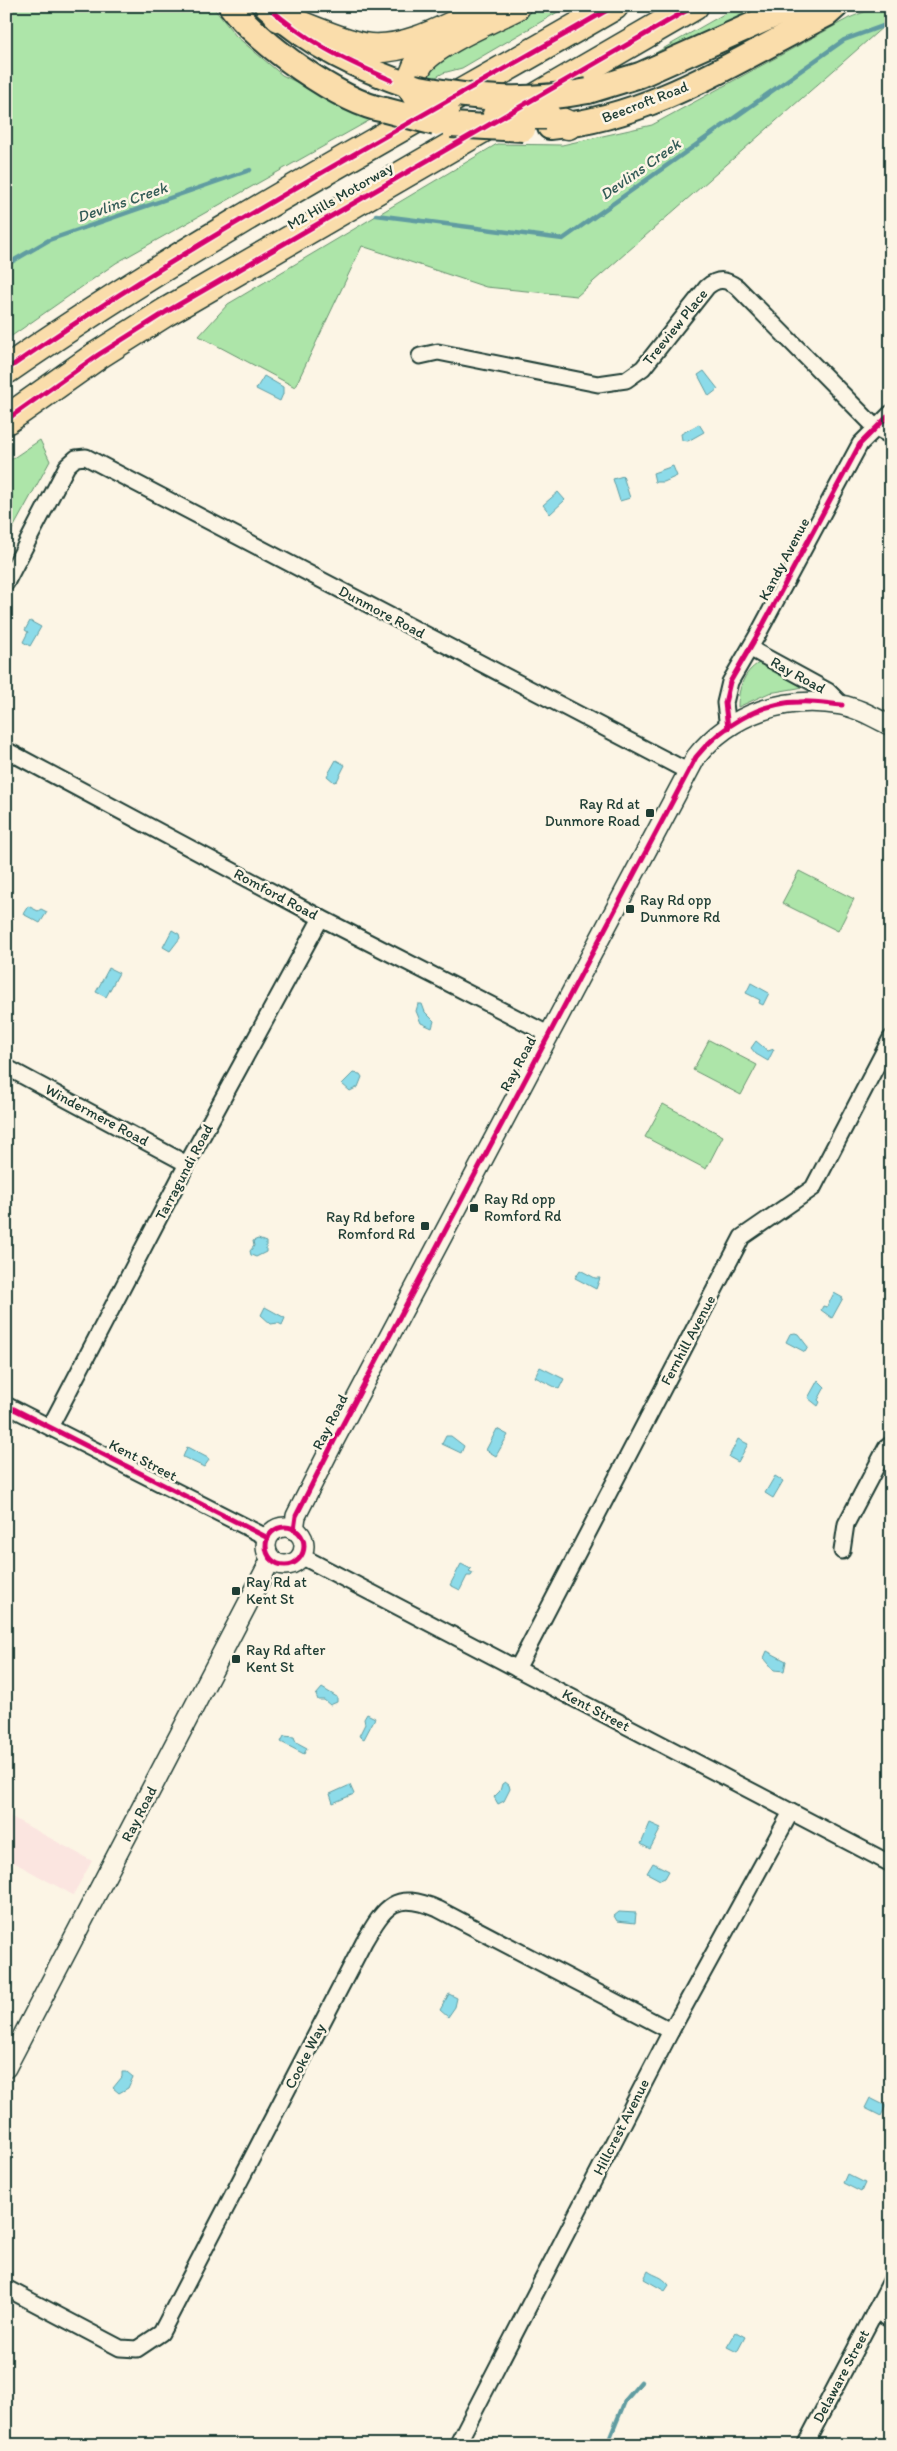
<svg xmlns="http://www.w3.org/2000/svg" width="897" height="2451" viewBox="0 0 897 2451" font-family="Itim,sans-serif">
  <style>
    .built { fill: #fbe5e0 }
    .green { fill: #ade5a9; stroke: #66916e }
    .water { fill: #8cdbe9; stroke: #609ca1 }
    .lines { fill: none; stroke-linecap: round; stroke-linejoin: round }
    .stream { stroke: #609ca1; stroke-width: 4.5 }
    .minor-casing { stroke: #1f3d34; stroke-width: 19 }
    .tertiary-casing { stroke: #1f3d34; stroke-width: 22 }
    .primary-casing { stroke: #1f3d34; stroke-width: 28 }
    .motorway-casing { stroke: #1f3d34; stroke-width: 31 }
    .minor { stroke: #fcf5e5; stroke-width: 15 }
    .tertiary { stroke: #fcf5e5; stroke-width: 19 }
    .primary { stroke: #faddab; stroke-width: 24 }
    .motorway { stroke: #faddab; stroke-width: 28 }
    .primary-bridge-casing { stroke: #1f3d34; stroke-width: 28; stroke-linecap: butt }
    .motorway-bridge-casing { stroke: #1f3d34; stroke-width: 31; stroke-linecap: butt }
    .primary-bridge { stroke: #faddab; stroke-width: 24 }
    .motorway-bridge { stroke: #faddab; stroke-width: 28 }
    .cycleway-casing { stroke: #fcf5e5; stroke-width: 8 }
    .cycleway { stroke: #d6006c; stroke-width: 5 }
    .poi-dot { fill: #1f3d34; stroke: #fcf5e5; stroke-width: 2 }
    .labels { text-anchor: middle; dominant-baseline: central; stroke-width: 5; stroke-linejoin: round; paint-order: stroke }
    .street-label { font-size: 15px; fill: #1f3d34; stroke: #fcf5e5 }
    .poi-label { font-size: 15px; fill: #1f3d34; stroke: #fcf5e5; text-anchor: start }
    .water-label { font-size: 16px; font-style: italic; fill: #355d58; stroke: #fcf5e5 }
  </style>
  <rect width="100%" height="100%" fill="#fcf5e5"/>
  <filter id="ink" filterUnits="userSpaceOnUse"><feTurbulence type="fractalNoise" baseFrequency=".02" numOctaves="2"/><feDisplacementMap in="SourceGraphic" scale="10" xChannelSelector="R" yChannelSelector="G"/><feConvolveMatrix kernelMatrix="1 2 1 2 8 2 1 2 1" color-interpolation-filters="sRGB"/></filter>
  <g filter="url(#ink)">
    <path class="built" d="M 6,1814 L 92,1861 L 73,1895 L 6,1858 Z"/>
    <g class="green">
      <path d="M 6,6 L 212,6 L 236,36 L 282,75 L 372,119 L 116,263 L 6,340 Z"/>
      <path d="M 537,6 L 568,6 L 462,68 L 443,73 L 431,80 L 425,78 C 437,50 509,20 537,6 Z"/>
      <path d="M 738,6 L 773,6 L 631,67 Z"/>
      <path d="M 879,6 L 891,6 L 891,25 L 884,26 L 577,296 L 486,287 L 362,246 L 295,387 L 199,336 L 228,304 L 497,144 L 562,145 L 652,125 L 849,18 Z"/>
      <path d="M 40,440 L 50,461 L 6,541 L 6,463 Z"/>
      <path d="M 759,663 L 804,687 L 769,693 L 738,707 C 738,690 743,672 759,663 Z"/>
      <path d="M 799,871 L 854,899 L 838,931 L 782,903 Z"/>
      <path d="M 709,1040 L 757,1065 L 741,1095 L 693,1070 Z"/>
      <path d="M 663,1104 L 723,1136 L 706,1169 L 645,1137 Z"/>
    </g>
    <g class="water">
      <path d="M 704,371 L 718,389 L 709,396 L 698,375 Z"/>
      <path d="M 264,376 L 283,387 L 283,394 L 280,401 L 256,389 Z"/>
      <path d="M 699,424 L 704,432 L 688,441 L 682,440 L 681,434 Z"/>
      <path d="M 673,466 L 677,476 L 664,482 L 655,482 L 653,473 Z"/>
      <path d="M 623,476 L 630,498 L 620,501 L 613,479 Z"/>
      <path d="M 558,492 L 565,500 L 550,514 L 543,505 Z"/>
      <path d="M 30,621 L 41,627 L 30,646 L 23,642 L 28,632 L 25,630 Z"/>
      <path d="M 336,760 L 345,765 L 337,781 L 334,782 L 327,776 Z"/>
      <path d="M 28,906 L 38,911 L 41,909 L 47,912 L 40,923 L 23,914 Z"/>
      <path d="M 172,930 L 179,934 L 180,938 L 170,951 L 163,947 Z"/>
      <path d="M 109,968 L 119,973 L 106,997 L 96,992 Z"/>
      <path d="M 751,983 L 769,993 L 763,1005 L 759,1003 L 760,1000 L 746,993 Z"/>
      <path d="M 418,1004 L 422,1004 L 425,1012 L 434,1021 L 432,1028 L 421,1023 L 416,1011 Z"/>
      <path d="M 756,1041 L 768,1051 L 774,1049 L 768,1061 L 756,1054 L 751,1048 Z"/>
      <path d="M 353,1073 L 360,1074 L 362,1077 L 358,1087 L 350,1091 L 342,1084 Z"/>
      <path d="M 258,1239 L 266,1242 L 266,1252 L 256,1257 L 251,1255 L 250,1251 L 254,1246 L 253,1241 Z"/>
      <path d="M 580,1270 L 595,1278 L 600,1278 L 596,1289 L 575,1278 Z"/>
      <path d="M 834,1293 L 843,1298 L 832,1318 L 821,1310 L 823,1306 L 827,1307 Z"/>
      <path d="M 265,1307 L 285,1318 L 282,1325 L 278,1323 L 271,1324 L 261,1315 Z"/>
      <path d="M 795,1333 L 798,1334 L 808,1347 L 805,1352 L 786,1342 L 790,1334 Z"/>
      <path d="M 540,1367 L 564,1379 L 559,1389 L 535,1377 Z"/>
      <path d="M 818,1380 L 825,1387 L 818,1400 L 820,1402 L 818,1406 L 808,1398 Z"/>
      <path d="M 497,1429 L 508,1435 L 496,1456 L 486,1450 Z"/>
      <path d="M 446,1436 L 451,1436 L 464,1446 L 461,1453 L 442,1444 Z"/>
      <path d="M 738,1439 L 748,1444 L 738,1462 L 729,1457 Z"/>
      <path d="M 187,1447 L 208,1458 L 209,1460 L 204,1467 L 183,1457 Z"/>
      <path d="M 775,1476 L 783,1481 L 773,1498 L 765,1493 Z"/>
      <path d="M 461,1564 L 471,1569 L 469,1571 L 473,1573 L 471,1576 L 467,1576 L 460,1590 L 450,1585 Z"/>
      <path d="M 767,1651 L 786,1661 L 784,1671 L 774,1670 L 764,1658 Z"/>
      <path d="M 322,1688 L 337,1697 L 337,1702 L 330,1705 L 324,1700 L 318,1700 L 316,1695 Z"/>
      <path d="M 367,1714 L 375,1718 L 364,1739 L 359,1736 L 365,1724 L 364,1719 Z"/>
      <path d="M 284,1736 L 294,1737 L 296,1742 L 307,1748 L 304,1754 L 281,1742 Z"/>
      <path d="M 505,1782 L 509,1785 L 510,1789 L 504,1801 L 498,1804 L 494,1797 L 500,1791 L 502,1784 Z"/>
      <path d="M 350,1785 L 354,1794 L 333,1803 L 330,1794 Z"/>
      <path d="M 650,1823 L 661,1828 L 650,1849 L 641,1844 Z"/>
      <path d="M 653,1863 L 669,1871 L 665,1878 L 660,1880 L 647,1873 Z"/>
      <path d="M 619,1912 L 636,1913 L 635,1923 L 617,1921 L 614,1916 Z"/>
      <path d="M 449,1994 L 457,1998 L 455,2007 L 448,2017 L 440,2010 Z"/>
      <path d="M 122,2072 L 127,2072 L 133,2077 L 128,2088 L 119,2093 L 113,2088 L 122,2077 Z"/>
      <path d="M 870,2098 L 886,2106 L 881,2116 L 865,2108 Z"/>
      <path d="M 847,2174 L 865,2183 L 861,2192 L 843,2183 Z"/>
      <path d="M 648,2271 C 656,2277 661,2275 669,2285 L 665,2291 L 644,2279 Z"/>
      <path d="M 736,2332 L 745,2337 L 737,2352 L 727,2347 Z"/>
    </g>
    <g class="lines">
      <g class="stream">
        <path d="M 376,215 L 563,239 L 844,40 L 891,23"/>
        <path d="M 6,265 L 49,240 L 250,170"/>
        <path d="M 607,2445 L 625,2401 L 641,2382"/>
      </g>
      <g class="minor-casing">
        <g id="minor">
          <path d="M 420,356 L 438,352 L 598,384 L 626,380 L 643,368 L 707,287 C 718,278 726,279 737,287 L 876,428 L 891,436"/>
          <path d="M 6,583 L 67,466 L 76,458 L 86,457 L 687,771"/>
          <path d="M 751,649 L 828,691 L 842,705"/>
          <path d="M 728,728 L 725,703 L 730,682 L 758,634 L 860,444 L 891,413"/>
          <path d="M 6,750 L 321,918 L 548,1034"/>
          <path d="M 6,1067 L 187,1164"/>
          <path d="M 6,1405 L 268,1538"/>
          <path d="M 50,1427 L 187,1164 L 321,918"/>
          <path d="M 842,1551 L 846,1524 L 886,1448 L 891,1444"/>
          <path d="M 301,1556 L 891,1864"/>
          <path d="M 517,1669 L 742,1237 L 813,1188 L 891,1038"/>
          <path d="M 6,2288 L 120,2348 L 137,2349 L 161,2333 L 364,1942 C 385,1906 395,1890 438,1909 L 671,2031"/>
          <path d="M 875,2311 L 891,2320"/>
          <path d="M 457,2445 L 671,2031 L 791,1812"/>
          <path d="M 805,2445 L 891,2281"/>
        </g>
      </g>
      <g class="tertiary-casing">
        <g id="tertiary">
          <circle cx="285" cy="1546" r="19"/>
          <path d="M 294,1530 L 296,1516 L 335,1439 L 696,757 C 731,713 786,695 841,705 C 859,708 875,718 891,726"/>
          <path d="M 6,2068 L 271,1559"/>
        </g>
      </g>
      <g class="primary-casing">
        <g id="primary">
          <path d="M 231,6 C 257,42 341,103 385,110"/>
          <path d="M 267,6 C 313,47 357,68 414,87"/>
          <path d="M 588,91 L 640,75 L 795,6"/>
          <path d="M 550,127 C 651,118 739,59 827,14 L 836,6"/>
        </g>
      </g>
      <g class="motorway-casing">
        <g id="motorway">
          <path d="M 279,17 C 304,26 338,42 363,47 C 404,55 456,23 493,6"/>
          <path d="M 412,88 C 412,79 415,69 420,62 C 437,41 491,19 516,6"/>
          <path d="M 546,115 L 568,125"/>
          <path d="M 6,370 C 200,235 410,124 614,6"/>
          <path d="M 6,420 L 98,355 L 166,312 L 694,6"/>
        </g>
      </g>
      <use href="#minor" class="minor"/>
      <use href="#tertiary" class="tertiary"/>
      <use href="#primary" class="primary"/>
      <use href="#motorway" class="motorway"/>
      <g class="primary-bridge-casing">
        <g id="primary-bridge">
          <path d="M 414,87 C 477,99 524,103 588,91"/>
          <path d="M 385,110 L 435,123"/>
          <path d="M 451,125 L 523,129"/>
        </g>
      </g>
      <g class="motorway-bridge-casing">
        <g id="motorway-bridge">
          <path d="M 412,88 L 421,103 L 445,111"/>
          <path d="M 497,115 L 546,115"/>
        </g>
      </g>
      <use href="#primary-bridge" class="primary-bridge"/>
      <use href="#motorway-bridge" class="motorway-bridge"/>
      <g class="cycleway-casing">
        <g id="cycleway">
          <path d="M 267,6 C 307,42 342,59 391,80"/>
          <path d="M 6,370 C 200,235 410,124 614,6"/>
          <path d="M 6,420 L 98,355 L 166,312 L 694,6"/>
          <path d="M 728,728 L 725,703 L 730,682 L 758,634 L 860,444 L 891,413"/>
          <path d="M 6,1405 L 268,1538"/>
          <circle cx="285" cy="1546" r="19"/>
          <path d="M 294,1530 L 296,1516 L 335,1439 L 696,757 C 720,727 760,702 799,702 C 814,701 828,704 842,705"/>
        </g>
      </g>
      <use href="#cycleway" class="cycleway"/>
    </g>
  </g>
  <g class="poi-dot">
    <rect x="645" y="808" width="10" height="10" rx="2.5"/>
    <rect x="625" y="904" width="10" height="10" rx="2.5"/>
    <rect x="469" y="1203" width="10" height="10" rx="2.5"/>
    <rect x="420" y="1221" width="10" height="10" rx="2.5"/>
    <rect x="231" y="1586" width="10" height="10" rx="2.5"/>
    <rect x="231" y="1654" width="10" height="10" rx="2.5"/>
  </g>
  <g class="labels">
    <g class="street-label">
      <text transform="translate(645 102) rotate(-21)">Beecroft Road</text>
      <text transform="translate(340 196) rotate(-30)">M2 Hills Motorway</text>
      <text transform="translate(675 327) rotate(-51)">Treeview Place</text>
      <text transform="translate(784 559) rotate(-62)">Kandy Avenue</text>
      <text transform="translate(382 612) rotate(28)">Dunmore Road</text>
      <text transform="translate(798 675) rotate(29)">Ray Road</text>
      <text transform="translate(276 894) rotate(28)">Romford Road</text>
      <text transform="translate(518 1064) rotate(-62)">Ray Road</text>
      <text transform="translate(97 1115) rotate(28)">Windermere Road</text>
      <text transform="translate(184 1172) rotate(-62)">Tarragundi Road</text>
      <text transform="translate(688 1340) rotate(-62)">Fernhill Avenue</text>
      <text transform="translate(330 1422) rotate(-63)">Ray Road</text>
      <text transform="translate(143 1460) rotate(27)">Kent Street</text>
      <text transform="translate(596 1710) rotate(28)">Kent Street</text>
      <text transform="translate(139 1814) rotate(-63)">Ray Road</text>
      <text transform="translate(305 2056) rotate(-63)">Cooke Way</text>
      <text transform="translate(621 2127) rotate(-63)">Hillcrest Avenue</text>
      <text transform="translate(841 2376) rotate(-62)">Delaware Street</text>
    </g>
    <g class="poi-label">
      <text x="640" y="804" text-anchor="end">Ray Rd at<tspan x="640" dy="17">Dunmore Road</tspan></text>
      <text x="640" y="900">Ray Rd opp<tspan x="640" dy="17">Dunmore Rd</tspan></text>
      <text x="484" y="1199">Ray Rd opp<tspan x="484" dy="17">Romford Rd</tspan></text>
      <text x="415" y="1217" text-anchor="end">Ray Rd before<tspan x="415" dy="17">Romford Rd</tspan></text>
      <text x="246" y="1582">Ray Rd at<tspan x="246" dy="17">Kent St</tspan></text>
      <text x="246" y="1650">Ray Rd after<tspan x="246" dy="17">Kent St</tspan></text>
    </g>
    <g class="water-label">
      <text transform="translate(640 169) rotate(-35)">Devlins Creek</text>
      <text transform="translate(122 202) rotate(-19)">Devlins Creek</text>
    </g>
  </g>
  <rect width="897" height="2451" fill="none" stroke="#fcf5e5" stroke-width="25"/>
  <rect x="12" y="12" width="872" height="2426" fill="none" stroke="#1f3d34" stroke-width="2" filter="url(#ink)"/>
</svg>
